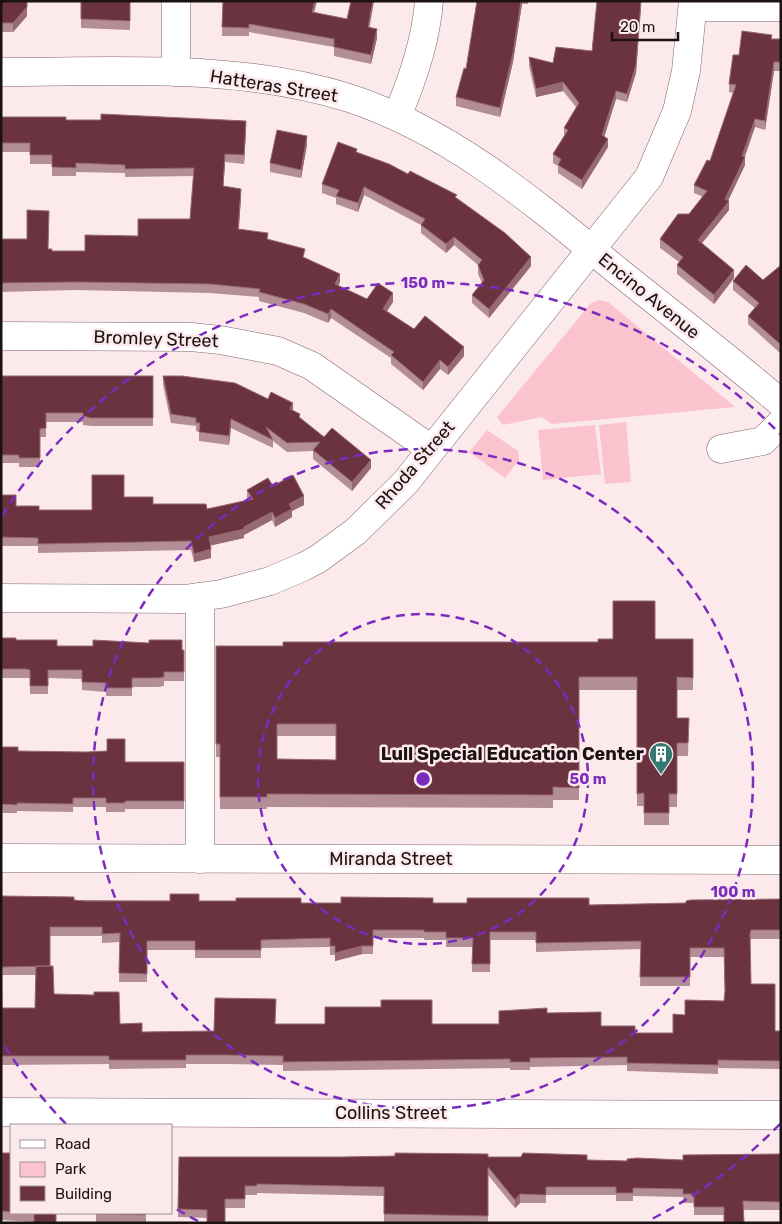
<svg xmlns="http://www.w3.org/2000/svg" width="782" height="1224" viewBox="0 0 782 1224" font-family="Rubik,sans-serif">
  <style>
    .green { fill: #fac3cd }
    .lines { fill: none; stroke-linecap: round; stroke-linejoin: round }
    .minor-casing { stroke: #80666b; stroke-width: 29 }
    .minor { stroke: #fff; stroke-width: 28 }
    .wall { fill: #b48e96; fill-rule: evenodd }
    .shaded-wall { fill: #966974 }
    .building { fill: #6b3240; stroke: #966974; fill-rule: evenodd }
    .ring { fill: none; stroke: #7b2cbf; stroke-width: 2.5; stroke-dasharray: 9 6 }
    .labels { text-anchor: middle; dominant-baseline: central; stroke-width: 5; stroke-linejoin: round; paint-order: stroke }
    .street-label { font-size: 18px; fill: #1c1214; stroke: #fce9ec }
    .poi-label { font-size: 18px; font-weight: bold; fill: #1c1214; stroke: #fce9ec; text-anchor: end }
    .centre { fill: #7b2cbf; stroke: #fce9ec; stroke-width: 2.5 }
    .ring-label { font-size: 15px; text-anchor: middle; font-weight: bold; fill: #7b2cbf; stroke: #fce9ec; stroke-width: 5; stroke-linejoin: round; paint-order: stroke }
  </style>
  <rect width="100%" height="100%" fill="#fce9ec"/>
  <g class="green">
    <path d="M 599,300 L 608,302 L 735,407 L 552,424 L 542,417 L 503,425 L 497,417 L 591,303 Z"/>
    <path d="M 626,422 L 631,482 L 605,484 L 599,425 Z"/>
    <path d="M 595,425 L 601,474 L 543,480 L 538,430 Z"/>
    <path d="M 487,430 L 518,451 L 519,460 L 505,478 L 469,452 Z"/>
  </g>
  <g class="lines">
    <g class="minor-casing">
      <g id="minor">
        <path d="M 693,7 L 781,7"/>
        <path d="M 1,72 C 116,72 238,63 349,98 C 453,132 536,204 619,272 C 673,315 728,358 781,403"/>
        <path d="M 176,72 L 176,1"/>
        <path d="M 397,116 C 413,79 426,41 429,1"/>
        <path d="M 1,336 L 191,337 L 220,340 L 278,351 L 312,366 L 431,449"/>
        <path d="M 721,449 L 763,441 L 781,423"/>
        <path d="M 1,598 L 184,599 L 221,594 L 270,581 L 303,567 L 318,559 L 355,532 L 405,483 L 649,177 L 677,111 L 686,71 L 693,1"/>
        <path d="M 1,858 L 781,860"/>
        <path d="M 200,859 L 200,597"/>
        <path d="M 1,1112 L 781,1115"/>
      </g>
    </g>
    <use href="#minor" class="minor"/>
  </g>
  <g class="wall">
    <path d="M 1,1 L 27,16 L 13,32 L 1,32 Z"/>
    <path d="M 81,1 L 130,1 L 130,30 L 81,28 Z"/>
    <path d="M 223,1 L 314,12 L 370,28 L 377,38 L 371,64 L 334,56 L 334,47 L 249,32 L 249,36 L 222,36 Z"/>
    <path d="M 477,1 L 528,1 L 528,4 L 522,4 L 513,62 L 500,117 L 456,106 L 456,97 L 466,69 Z"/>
    <path d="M 641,9 L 636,73 L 627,102 L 616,99 L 604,137 L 608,147 L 582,189 L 558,173 L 558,166 L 553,163 L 553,154 L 564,136 L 564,128 L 576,107 L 563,91 L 536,97 L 529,66 L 529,57 L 553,63 L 592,51 Z"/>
    <path d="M 772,39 L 781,39 L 781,71 L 774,71 L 765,130 L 755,127 L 745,157 L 745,165 L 728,201 L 729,210 L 702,243 L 734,278 L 714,304 L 677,274 L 677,265 L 679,262 L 660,248 L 660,239 L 689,214 L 703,197 L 694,193 L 694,185 L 710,161 L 733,93 L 729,92 L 729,84 L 739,55 Z"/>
    <path d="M 1,117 L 246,130 L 244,164 L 225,162 L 223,186 L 241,197 L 239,229 L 268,240 L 305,258 L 340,282 L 338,286 L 367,299 L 393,302 L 387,311 L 414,329 L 464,356 L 448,375 L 440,369 L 423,390 L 391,364 L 391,358 L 331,318 L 328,323 L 304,313 L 259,301 L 259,297 L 210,293 L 76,290 L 1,292 L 1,239 L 49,249 L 52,251 L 85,251 L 138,236 L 190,219 L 194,176 L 125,177 L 125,173 L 76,172 L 76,176 L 52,176 L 52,164 L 30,164 L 30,152 L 1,152 Z"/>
    <path d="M 307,145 L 301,178 L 270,172 L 270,163 Z"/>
    <path d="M 357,153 L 408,174 L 457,198 L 531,266 L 489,318 L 472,303 L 472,295 L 482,283 L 478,274 L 478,265 L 454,245 L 446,253 L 421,233 L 421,225 L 364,195 L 358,212 L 336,204 L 336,198 L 322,193 L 322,184 Z"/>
    <path d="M 781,265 L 780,353 L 748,324 L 748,316 L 755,308 L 733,290 L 733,281 L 763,280 Z"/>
    <path d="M 1,376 L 153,376 L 153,426 L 91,426 L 83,425 L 83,422 L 46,422 L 46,437 L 40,437 L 40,467 L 19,467 L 19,463 L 1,463 Z"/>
    <path d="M 163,376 L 293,411 L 300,418 L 324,437 L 371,468 L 352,491 L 313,459 L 313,451 L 287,452 L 273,441 L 273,448 L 231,428 L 229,445 L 199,441 L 199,432 L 196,431 L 196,426 L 171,423 L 163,385 Z"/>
    <path d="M 273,486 L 304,505 L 292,511 L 292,517 L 275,527 L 272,520 L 244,535 L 244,538 L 210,545 L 211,558 L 194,562 L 191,550 L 38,553 L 38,546 L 1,546 L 1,495 L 16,506 L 39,510 L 92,510 L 124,497 L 153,504 L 207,509 L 249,500 L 247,498 L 247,490 Z"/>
    <path d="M 1,638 L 57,646 L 184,650 L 184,681 L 164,681 L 164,686 L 158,687 L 132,687 L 132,696 L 106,696 L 106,692 L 82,690 L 82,679 L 48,678 L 48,694 L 30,694 L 30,678 L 1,678 Z"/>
    <path d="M 655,639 L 693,639 L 693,690 L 677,690 L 677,718 L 689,718 L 688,756 L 677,756 L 677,807 L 669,807 L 669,825 L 644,825 L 644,806 L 637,806 L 637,690 L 579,690 L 579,800 L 553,800 L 553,808 L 267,807 L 267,809 L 220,809 L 220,757 L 216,757 L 216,646 L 283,646 L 598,642 ZM 277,736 L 336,736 L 336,760 L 277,759 Z"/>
    <path d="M 1,747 L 18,751 L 125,762 L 184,762 L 184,809 L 125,809 L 125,812 L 106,812 L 106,807 L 73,807 L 73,812 L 17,811 L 17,813 L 1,813 Z"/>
    <path d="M 1,896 L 74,900 L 199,901 L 301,903 L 589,905 L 686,903 L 781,899 L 781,939 L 751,939 L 750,942 L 751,984 L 775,1031 L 781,1031 L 781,1069 L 718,1068 L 718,1074 L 627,1071 L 627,1065 L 530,1067 L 530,1070 L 510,1070 L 510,1068 L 283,1071 L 283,1065 L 225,1064 L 186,1064 L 186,1068 L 109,1069 L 109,1064 L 1,1065 ZM 50,936 L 102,936 L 102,943 L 120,942 L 119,982 L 147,982 L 147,950 L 195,950 L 195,958 L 261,958 L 261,948 L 330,947 L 330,955 L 335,955 L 335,961 L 362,954 L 373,954 L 373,938 L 424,938 L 424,940 L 446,940 L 446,947 L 472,947 L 472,972 L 490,972 L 490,940 L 536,940 L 536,952 L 641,949 L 640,986 L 690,986 L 690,957 L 724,957 L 725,992 L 724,1001 L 685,1015 L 673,1033 L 635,1033 L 601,1026 L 547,1013 L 499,1024 L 276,1024 L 214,1031 L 142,1032 L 120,1024 L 54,994 L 50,966 ZM 1,975 L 36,975 L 35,1008 L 2,1008 Z"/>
    <path d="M 11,1153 L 11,1213 L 56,1213 L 34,1222 L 1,1220 L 1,1161 Z"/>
    <path d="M 781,1154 L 781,1210 L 743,1210 L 724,1215 L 694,1215 L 694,1203 L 683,1203 L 683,1197 L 633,1196 L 633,1201 L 616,1201 L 616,1195 L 546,1195 L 546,1203 L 520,1203 L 515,1208 L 488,1175 L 488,1223 L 384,1223 L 384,1196 L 257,1193 L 257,1195 L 245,1195 L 245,1208 L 225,1208 L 207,1218 L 178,1217 L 179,1157 L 488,1157 L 627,1161 L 683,1160 Z"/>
    <rect x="96" y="1213" width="50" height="10"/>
  </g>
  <g class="shaded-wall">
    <path d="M 315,1 L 317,1 L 312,20 L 312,12 Z"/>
    <path d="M 373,1 L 374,1 L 368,36 L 368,27 Z"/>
    <path d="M 521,1 L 522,1 L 522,4 L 513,62 L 500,117 L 500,108 Z"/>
    <path d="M 641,1 L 636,73 L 627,102 L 627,94 Z"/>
    <path d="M 27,7 L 27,16 L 13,32 L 13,23 Z"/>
    <path d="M 377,29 L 377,38 L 371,64 L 371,55 Z"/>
    <path d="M 774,62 L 774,71 L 765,130 L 765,121 Z"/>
    <path d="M 563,82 L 563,91 L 536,97 L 536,89 Z"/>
    <path d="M 616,91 L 616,99 L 602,144 L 602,135 Z"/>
    <path d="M 755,119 L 755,127 L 744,157 L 745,157 L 745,165 L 726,205 L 729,201 L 729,210 L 698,248 L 698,240 L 725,199 L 742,156 Z"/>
    <path d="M 246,121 L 246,130 L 244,164 L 244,155 Z"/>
    <path d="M 307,136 L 307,145 L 301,178 L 301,170 Z"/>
    <path d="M 608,139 L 608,147 L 582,189 L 582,180 Z"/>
    <path d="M 225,154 L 225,162 L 223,194 L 223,186 Z"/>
    <path d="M 364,187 L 364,195 L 358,212 L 358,203 Z"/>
    <path d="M 241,189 L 241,197 L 238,238 L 238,229 Z"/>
    <path d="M 454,237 L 454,245 L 446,253 L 446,244 Z"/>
    <path d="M 531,257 L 531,266 L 489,318 L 489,309 Z"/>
    <path d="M 734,270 L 734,278 L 714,304 L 714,295 Z"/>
    <path d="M 340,274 L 340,282 L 335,293 L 335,284 Z"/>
    <path d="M 393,293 L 393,302 L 383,317 L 383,309 Z"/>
    <path d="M 331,309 L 331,318 L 328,323 L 328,314 Z"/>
    <path d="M 464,347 L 464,356 L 448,375 L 448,367 Z"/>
    <path d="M 440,360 L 440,369 L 423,390 L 423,382 Z"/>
    <path d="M 293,403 L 293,411 L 290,409 Z"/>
    <path d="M 231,419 L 231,428 L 229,445 L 229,436 Z"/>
    <path d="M 371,460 L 371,468 L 352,491 L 352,482 Z"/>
    <path d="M 304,496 L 304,505 L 292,511 L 292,517 L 275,527 L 275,518 L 289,504 Z"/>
    <path d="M 272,512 L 272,520 L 244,535 L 244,538 L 209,546 L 209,537 L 244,527 Z"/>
    <path d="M 211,549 L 211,558 L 194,562 L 194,554 Z"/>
    <path d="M 362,946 L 362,954 L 335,961 L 335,953 Z"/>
    <path d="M 520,1194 L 520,1203 L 515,1208 L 515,1200 Z"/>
  </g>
  <g class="building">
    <path d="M 1,1 L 27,1 L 27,7 L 13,23 L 1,23 Z"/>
    <path d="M 81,1 L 130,1 L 130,21 L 81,19 Z"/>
    <path d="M 223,1 L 315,1 L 312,12 L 347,19 L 351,1 L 373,1 L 368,27 L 377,29 L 371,55 L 334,47 L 334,39 L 249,24 L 249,28 L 222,27 Z"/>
    <path d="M 477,1 L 521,1 L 513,53 L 500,108 L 456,97 L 464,68 L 466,69 Z"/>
    <path d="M 597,1 L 641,1 L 636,65 L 627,94 L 616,91 L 602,135 L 608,139 L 582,180 L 558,165 L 561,159 L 553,154 L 568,130 L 564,128 L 579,103 L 563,82 L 536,89 L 529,57 L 553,63 L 556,47 L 592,51 Z"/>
    <path d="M 742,31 L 772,35 L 771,39 L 781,39 L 781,62 L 774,62 L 765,121 L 755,119 L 742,156 L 745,157 L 725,199 L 729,201 L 698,240 L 734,270 L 714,295 L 677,265 L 683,257 L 660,239 L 678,214 L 689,214 L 707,191 L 694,185 L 707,160 L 710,161 L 736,85 L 729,84 L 733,55 L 739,55 Z"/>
    <path d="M 101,114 L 246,121 L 244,155 L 225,154 L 223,186 L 241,189 L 238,229 L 268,233 L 267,239 L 305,249 L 303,257 L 340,274 L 335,284 L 367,299 L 378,283 L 393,293 L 383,309 L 414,329 L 425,316 L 464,347 L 448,367 L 440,360 L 423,382 L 391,355 L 394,352 L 331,309 L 328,314 L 304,304 L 259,292 L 260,289 L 210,284 L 76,282 L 1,283 L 1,239 L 27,239 L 27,210 L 49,211 L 48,249 L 52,249 L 52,251 L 85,251 L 85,235 L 138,236 L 138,219 L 190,219 L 194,168 L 125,169 L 125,165 L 76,163 L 76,168 L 52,167 L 52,155 L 30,155 L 30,143 L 1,143 L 1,117 L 66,117 L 66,120 L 101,120 Z"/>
    <path d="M 277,130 L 307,136 L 301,170 L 270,163 Z"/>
    <path d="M 338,142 L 357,149 L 356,152 L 389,164 L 408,174 L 410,171 L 457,195 L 455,197 L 505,233 L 531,257 L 489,309 L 472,295 L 484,280 L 478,265 L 482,260 L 454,237 L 446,244 L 421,225 L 425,219 L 364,187 L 358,203 L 336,196 L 339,190 L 322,184 Z"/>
    <path d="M 746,265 L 763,280 L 781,265 L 781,343 L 780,344 L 748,316 L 759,303 L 733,281 Z"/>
    <path d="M 1,376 L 153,376 L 153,418 L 91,418 L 83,416 L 83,413 L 46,413 L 46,428 L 40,429 L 40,458 L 19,458 L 19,455 L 1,455 Z"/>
    <path d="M 163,376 L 182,376 L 235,383 L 268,399 L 271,392 L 293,403 L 290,409 L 300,414 L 299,417 L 324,437 L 332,428 L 371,460 L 352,482 L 313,450 L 320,442 L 287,443 L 266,427 L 273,440 L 231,419 L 229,436 L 199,432 L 200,423 L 196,423 L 196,418 L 171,414 Z"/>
    <path d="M 92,475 L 124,475 L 124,497 L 153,497 L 153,504 L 206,504 L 207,509 L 253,499 L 247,490 L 268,478 L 273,486 L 293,475 L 304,496 L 289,504 L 292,509 L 275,518 L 272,512 L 244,527 L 244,529 L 209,537 L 211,549 L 194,554 L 191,541 L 38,544 L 38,538 L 1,537 L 1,495 L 16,495 L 16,506 L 39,506 L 39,510 L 92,510 Z"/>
    <path d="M 613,601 L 655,601 L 655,639 L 693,639 L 693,678 L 677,677 L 677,718 L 689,718 L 688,743 L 677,743 L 677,794 L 669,794 L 669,813 L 644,813 L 644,793 L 637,794 L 637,677 L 579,677 L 579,788 L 553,787 L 553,795 L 267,794 L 267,797 L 220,797 L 220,744 L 216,744 L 216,646 L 283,646 L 283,642 L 598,642 L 598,639 L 613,639 ZM 277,724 L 336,724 L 336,760 L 277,759 Z"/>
    <path d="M 1,638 L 16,638 L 16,640 L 57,640 L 57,646 L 93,646 L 93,640 L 149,643 L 149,640 L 182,640 L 182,650 L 184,650 L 184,672 L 164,672 L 164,677 L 158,678 L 132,678 L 132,688 L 106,688 L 106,683 L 82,682 L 82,670 L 48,670 L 48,686 L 30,686 L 30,670 L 26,669 L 1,669 Z"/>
    <path d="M 107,739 L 125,739 L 125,762 L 184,762 L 184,801 L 125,801 L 125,803 L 106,803 L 106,798 L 73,798 L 73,804 L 17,803 L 17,805 L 1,804 L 1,747 L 18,747 L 18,751 L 86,752 L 107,751 Z"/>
    <path d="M 170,894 L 199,894 L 199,901 L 236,901 L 236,898 L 301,898 L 301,903 L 341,903 L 341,897 L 433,898 L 433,903 L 467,903 L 467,898 L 589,898 L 589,905 L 686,903 L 686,901 L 690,900 L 781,899 L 781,930 L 751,930 L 750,934 L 751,984 L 775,984 L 775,1031 L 781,1031 L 781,1061 L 718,1060 L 718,1065 L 627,1063 L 627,1057 L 530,1058 L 530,1062 L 510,1062 L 510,1059 L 283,1062 L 283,1056 L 225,1055 L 186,1055 L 186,1060 L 109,1060 L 109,1056 L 1,1056 L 1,896 L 74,897 L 74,900 L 85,901 L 170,901 ZM 50,927 L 102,927 L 102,934 L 120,933 L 119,973 L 147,974 L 147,941 L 195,941 L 195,950 L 261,950 L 261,940 L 330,938 L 330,946 L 335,946 L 335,953 L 362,946 L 373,946 L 373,930 L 424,930 L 424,932 L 446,932 L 446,938 L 473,938 L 472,964 L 490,964 L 490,932 L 536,932 L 536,943 L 641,941 L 640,977 L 690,977 L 690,948 L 724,948 L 725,991 L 724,1001 L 685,1000 L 685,1015 L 673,1014 L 673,1033 L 635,1033 L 635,1026 L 601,1026 L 601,1012 L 547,1013 L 547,1008 L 499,1011 L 499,1024 L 432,1024 L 432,1000 L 381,1000 L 381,1007 L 325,1007 L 325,1024 L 275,1024 L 276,999 L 215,998 L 214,1031 L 142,1032 L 142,1023 L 120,1024 L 119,992 L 94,992 L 94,995 L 54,994 L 53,966 L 36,966 L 35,1008 L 2,1008 L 1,967 L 50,966 Z"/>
    <path d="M 2,1153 L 11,1153 L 11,1212 L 1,1211 L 1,1161 L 2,1161 Z"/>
    <path d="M 395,1153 L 488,1154 L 488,1157 L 521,1157 L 523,1153 L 587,1155 L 587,1160 L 627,1161 L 627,1159 L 637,1158 L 683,1160 L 683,1155 L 781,1154 L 781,1202 L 743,1201 L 744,1223 L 724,1223 L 724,1207 L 694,1207 L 694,1194 L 683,1194 L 683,1189 L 633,1188 L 633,1193 L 616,1193 L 616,1187 L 546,1187 L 546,1195 L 520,1194 L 515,1200 L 488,1167 L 488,1216 L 384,1214 L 384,1187 L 257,1184 L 257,1186 L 245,1186 L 245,1199 L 225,1199 L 225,1223 L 207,1223 L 207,1210 L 178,1209 L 179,1157 L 341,1157 L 395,1156 Z"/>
    <path d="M 30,1213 L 56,1213 L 56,1223 L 34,1223 L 34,1213 Z"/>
    <path d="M 96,1213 L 146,1213 L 145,1215 L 96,1214 Z"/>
  </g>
  <g class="ring">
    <circle cx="423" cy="779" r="165"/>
    <circle cx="423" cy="779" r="330"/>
    <path d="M780 1124A496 496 0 0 1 648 1221M198 1221A496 496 0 0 1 171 1206M66 1124A496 496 0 0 1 2 1042M2 516A496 496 0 0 1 780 434"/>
  </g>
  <defs>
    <g id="building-pin" transform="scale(1.25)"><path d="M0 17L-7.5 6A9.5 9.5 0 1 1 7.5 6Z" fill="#327972" stroke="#fce9ec"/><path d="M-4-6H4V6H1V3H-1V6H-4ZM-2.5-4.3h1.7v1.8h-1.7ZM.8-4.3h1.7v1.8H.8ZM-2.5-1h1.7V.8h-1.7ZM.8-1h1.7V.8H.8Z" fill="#fff"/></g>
  </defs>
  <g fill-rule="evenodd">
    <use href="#building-pin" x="661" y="754"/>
  </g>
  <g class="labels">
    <g class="street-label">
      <text transform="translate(274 86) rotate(9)">Hatteras Street</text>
      <text transform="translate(649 296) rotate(39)">Encino Avenue</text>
      <text transform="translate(156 339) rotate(2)">Bromley Street</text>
      <text transform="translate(415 465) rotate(-49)">Rhoda Street</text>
      <text x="391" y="859">Miranda Street</text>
      <text x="391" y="1113">Collins Street</text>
    </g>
    <g class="poi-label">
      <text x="644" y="754">Lull Special Education Center</text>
    </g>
  </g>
  <circle cx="423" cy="779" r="8" class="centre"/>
  <g class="ring-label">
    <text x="423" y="288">150 m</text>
    <text x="588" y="784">50 m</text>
    <text x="733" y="897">100 m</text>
  </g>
  <rect width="782" height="1224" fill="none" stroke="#1c1214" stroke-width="5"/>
  <rect x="10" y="1124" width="162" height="90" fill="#fce9ec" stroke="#a29396"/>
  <rect x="20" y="1140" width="25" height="8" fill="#ffffff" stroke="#a29396"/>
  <text x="55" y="1149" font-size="15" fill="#1c1214">Road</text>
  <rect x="20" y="1162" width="25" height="15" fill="#fac3cd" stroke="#a29396"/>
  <text x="55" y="1174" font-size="15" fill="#1c1214">Park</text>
  <rect x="20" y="1186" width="25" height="15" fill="#6b3240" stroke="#a29396"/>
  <text x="55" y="1199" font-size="15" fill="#1c1214">Building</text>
  <path d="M612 32v8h66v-8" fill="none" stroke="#1c1214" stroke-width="2.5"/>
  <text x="620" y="32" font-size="15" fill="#1c1214" stroke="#fce9ec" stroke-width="4" paint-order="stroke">20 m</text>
</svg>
